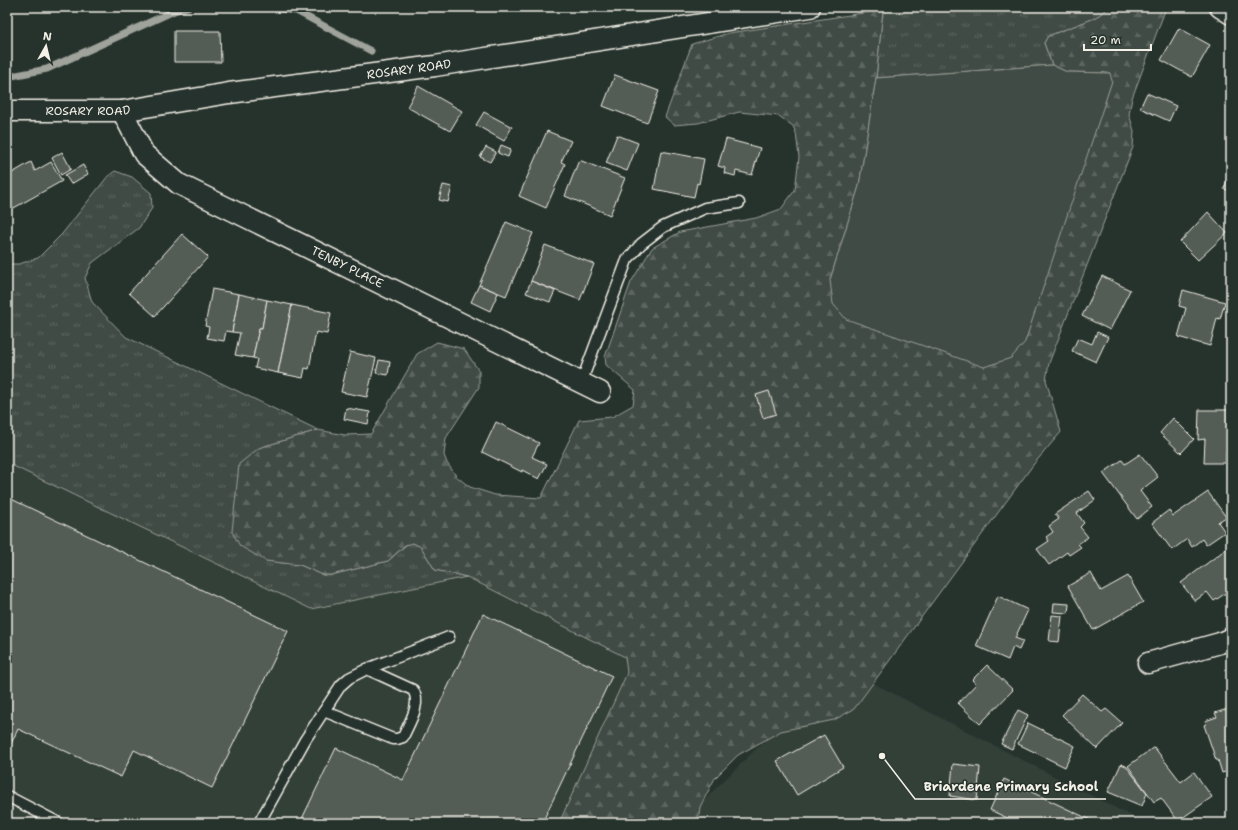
<svg xmlns="http://www.w3.org/2000/svg" width="1238" height="830" viewBox="0 0 1238 830" font-family="'Shantell Sans',sans-serif">
  <style>
    .built { fill: #333f39 }
    .grass { fill: url(#grass-tufts); stroke: #9a9e96 }
    .forest { fill: url(#forest-firs); stroke: #9a9e96 }
    .park { fill: #414b45; stroke: #9a9e96 }
    .lines { fill: none; stroke-linecap: round; stroke-linejoin: round }
    .stream { stroke: #9fa39b; stroke-width: 7 }
    .building { fill: #525c55; stroke: #f4f1e8 }
    .service-casing { stroke: #f4f1e8; stroke-width: 13 }
    .minor-casing { stroke: #f4f1e8; stroke-width: 23 }
    .service { stroke: #26332d; stroke-width: 10 }
    .minor { stroke: #26332d; stroke-width: 20 }
    .labels { text-anchor: middle; dominant-baseline: central; stroke-width: 3; stroke-linejoin: round; paint-order: stroke }
    .street-label { font-size: 12px; fill: #f4f1e8; stroke: #26332d }
    .leader { fill: none; stroke: #f4f1e8; stroke-width: 1.5 }
    .callout-dot { fill: #f4f1e8; stroke: #26332d; stroke-width: 1.5 }
    .callout-label { font-size: 13px; text-anchor: middle; font-weight: bold; fill: #f4f1e8; stroke: #26332d; stroke-width: 3; stroke-linejoin: round; paint-order: stroke }
  </style>
  <defs>
    <pattern id="grass-tufts" width="24" height="20" patternUnits="userSpaceOnUse"><rect width="24" height="20" fill="#414b45"/><path d="M3 7l-1-3M5 7V3M7 7l1-3M15 17l-1-3M17 17v-4M19 17l1-3" fill="none" stroke="#5d6560"/></pattern>
    <pattern id="forest-firs" width="22" height="20" patternUnits="userSpaceOnUse"><rect width="22" height="20" fill="#414b45"/><path d="M5 1l3.5 6h-7zM16 11l3.5 6h-7z" fill="#5d6560"/></pattern>
  </defs>
  <rect width="100%" height="100%" fill="#26332d"/>
  <filter id="ink" filterUnits="userSpaceOnUse"><feTurbulence type="fractalNoise" baseFrequency=".025" numOctaves="2"/><feDisplacementMap in="SourceGraphic" scale="8" xChannelSelector="R" yChannelSelector="G"/><feConvolveMatrix kernelMatrix="1 2 1 2 8 2 1 2 1" color-interpolation-filters="sRGB"/></filter>
  <g filter="url(#ink)">
    <g class="built">
      <path d="M 7,463 L 311,609 L 467,577 L 625,657 L 627,673 L 559,823 L 7,823 Z"/>
      <path d="M 873,683 L 1145,823 L 693,823 L 695,809 L 803,703 Z"/>
    </g>
    <g class="grass">
      <path d="M 905,7 L 1110,7 L 1095,18 L 1048,36 L 1044,43 L 1052,65 L 876,78 L 883,10 Z"/>
      <path d="M 115,171 L 132,177 L 151,193 L 152,208 L 139,228 L 92,263 L 85,278 L 92,302 L 126,337 L 318,430 L 259,448 L 266,561 L 300,565 L 323,575 L 331,575 L 388,561 L 406,545 L 413,543 L 421,547 L 435,570 L 467,577 L 311,609 L 7,463 L 7,264 L 19,264 L 38,258 L 62,234 L 108,176 Z"/>
    </g>
    <path class="forest" d="M 1110,7 L 1166,8 L 1132,98 L 1129,114 L 1134,131 L 1133,147 L 1049,363 L 1046,380 L 1061,432 L 1033,465 L 854,709 L 834,720 L 781,731 L 738,755 L 715,778 L 700,807 L 698,823 L 559,823 L 627,673 L 625,657 L 467,577 L 435,570 L 421,547 L 413,543 L 405,545 L 388,561 L 331,575 L 323,575 L 300,565 L 266,561 L 240,546 L 232,532 L 239,464 L 259,448 L 318,430 L 345,435 L 371,434 L 417,354 L 437,342 L 464,349 L 479,371 L 479,387 L 446,438 L 444,455 L 447,463 L 457,477 L 470,487 L 495,495 L 541,498 L 579,420 L 612,417 L 633,405 L 635,390 L 606,365 L 605,357 L 631,282 L 652,248 L 680,232 L 756,218 L 781,209 L 795,190 L 799,157 L 796,133 L 793,126 L 779,116 L 739,112 L 698,123 L 674,125 L 665,117 L 692,44 L 729,33 L 883,10 L 876,78 L 859,186 L 830,280 L 1110,73 L 1067,72 L 1052,65 L 1044,43 L 1048,36 L 1095,18 Z"/>
    <path class="park" d="M 1052,65 L 1067,72 L 1110,73 L 1112,81 L 1025,342 L 1011,358 L 984,367 L 846,319 L 833,304 L 830,280 L 859,186 L 876,78 Z"/>
    <g class="lines">
      <g class="stream">
        <path d="M 266,7 L 296,11 L 371,51"/>
        <path d="M 7,77 L 47,69 L 174,11 L 188,7"/>
      </g>
    </g>
    <g class="building">
      <path d="M 1179,28 L 1210,45 L 1192,77 L 1161,60 Z"/>
      <path d="M 174,31 L 220,31 L 221,62 L 174,62 Z"/>
      <path d="M 615,75 L 659,91 L 647,123 L 603,106 Z"/>
      <path d="M 418,86 L 462,111 L 450,131 L 407,107 Z"/>
      <path d="M 1147,93 L 1176,106 L 1169,121 L 1140,108 Z"/>
      <path d="M 484,112 L 512,127 L 504,141 L 476,125 Z"/>
      <path d="M 547,131 L 571,141 L 561,162 L 565,164 L 546,208 L 519,196 Z"/>
      <path d="M 617,135 L 638,143 L 627,171 L 606,163 Z"/>
      <path d="M 726,139 L 760,148 L 752,175 L 736,171 L 735,176 L 724,173 L 725,168 L 718,166 Z"/>
      <path d="M 501,145 L 511,149 L 508,157 L 498,153 Z"/>
      <path d="M 486,147 L 496,152 L 490,162 L 480,157 Z"/>
      <path d="M 661,151 L 704,159 L 699,184 L 697,183 L 694,197 L 654,189 Z"/>
      <path d="M 62,152 L 71,169 L 61,175 L 52,158 Z"/>
      <path d="M 579,160 L 625,178 L 610,215 L 565,196 Z"/>
      <path d="M 31,162 L 35,171 L 51,162 L 62,181 L 12,209 L 7,201 L 7,176 Z"/>
      <path d="M 83,165 L 88,174 L 71,184 L 65,175 Z"/>
      <path d="M 1231,169 L 1231,191 L 1224,189 Z"/>
      <path d="M 443,185 L 452,187 L 448,202 L 439,200 Z"/>
      <path d="M 1208,212 L 1227,233 L 1198,260 L 1180,242 Z"/>
      <path d="M 506,222 L 533,233 L 506,296 L 479,285 Z"/>
      <path d="M 182,234 L 208,257 L 155,316 L 129,293 Z"/>
      <path d="M 545,245 L 594,264 L 580,300 L 531,281 Z"/>
      <path d="M 1102,276 L 1130,290 L 1110,330 L 1082,316 Z"/>
      <path d="M 531,281 L 555,291 L 550,302 L 526,293 Z"/>
      <path d="M 479,285 L 498,293 L 490,311 L 471,302 Z"/>
      <path d="M 212,289 L 239,294 L 232,332 L 226,331 L 224,341 L 207,338 L 209,327 L 205,326 Z"/>
      <path d="M 1183,290 L 1225,302 L 1220,319 L 1217,318 L 1210,346 L 1178,337 L 1186,308 L 1179,306 Z"/>
      <path d="M 239,294 L 267,300 L 262,328 L 259,328 L 253,358 L 235,355 L 240,333 L 232,332 Z"/>
      <path d="M 267,300 L 292,305 L 278,373 L 255,368 L 257,359 L 253,358 L 259,328 L 262,328 Z"/>
      <path d="M 292,305 L 331,313 L 327,334 L 316,332 L 309,369 L 305,368 L 303,378 L 278,373 Z"/>
      <path d="M 1097,332 L 1108,337 L 1096,362 L 1072,351 L 1078,338 L 1092,344 Z"/>
      <path d="M 350,352 L 376,358 L 367,397 L 341,392 Z"/>
      <path d="M 379,360 L 390,362 L 388,375 L 376,373 Z"/>
      <path d="M 769,391 L 776,414 L 763,418 L 756,395 Z"/>
      <path d="M 346,408 L 370,412 L 368,424 L 344,419 Z"/>
      <path d="M 1199,410 L 1231,410 L 1231,451 L 1226,451 L 1226,463 L 1204,463 L 1205,439 L 1198,440 Z"/>
      <path d="M 1173,418 L 1194,439 L 1181,453 L 1160,433 Z"/>
      <path d="M 496,422 L 539,443 L 532,457 L 547,464 L 539,479 L 522,470 L 522,472 L 482,452 Z"/>
      <path d="M 1140,454 L 1158,477 L 1140,491 L 1152,507 L 1137,519 L 1103,473 L 1122,460 L 1125,464 Z"/>
      <path d="M 1089,491 L 1095,500 L 1077,513 L 1084,523 L 1080,527 L 1088,537 L 1078,544 L 1081,547 L 1069,555 L 1067,552 L 1049,565 L 1037,549 L 1049,541 L 1046,537 L 1053,532 L 1049,526 L 1059,519 L 1055,514 Z"/>
      <path d="M 1208,492 L 1226,517 L 1218,522 L 1225,532 L 1206,545 L 1202,539 L 1192,547 L 1187,539 L 1172,550 L 1152,523 L 1169,510 L 1173,516 Z"/>
      <path d="M 7,497 L 288,631 L 212,788 L 134,750 L 121,777 L 18,729 L 7,752 Z"/>
      <path d="M 1230,546 L 1231,597 L 1230,598 L 1226,593 L 1214,601 L 1207,592 L 1195,601 L 1181,583 Z"/>
      <path d="M 1091,573 L 1101,591 L 1128,576 L 1143,602 L 1093,630 L 1068,586 Z"/>
      <path d="M 998,596 L 1028,610 L 1015,638 L 1023,641 L 1019,650 L 1013,647 L 1008,660 L 976,646 Z"/>
      <path d="M 1054,603 L 1069,604 L 1068,613 L 1053,612 Z"/>
      <path d="M 483,614 L 612,676 L 542,823 L 300,823 L 336,748 L 403,780 Z"/>
      <path d="M 1052,615 L 1062,616 L 1059,642 L 1049,641 Z"/>
      <path d="M 987,665 L 1013,690 L 980,724 L 958,703 L 976,684 L 972,680 Z"/>
      <path d="M 1082,694 L 1102,712 L 1106,709 L 1122,723 L 1097,749 L 1062,715 Z"/>
      <path d="M 1231,708 L 1231,756 L 1229,756 L 1231,762 L 1231,770 L 1222,773 L 1218,760 L 1216,760 L 1204,725 L 1206,724 L 1205,721 L 1217,717 L 1215,713 Z"/>
      <path d="M 1018,710 L 1028,715 L 1012,749 L 1001,744 Z"/>
      <path d="M 1028,723 L 1075,746 L 1065,767 L 1018,744 Z"/>
      <path d="M 824,735 L 843,767 L 797,795 L 777,761 Z"/>
      <path d="M 1154,747 L 1181,782 L 1194,772 L 1212,797 L 1178,821 L 1161,798 L 1154,802 L 1128,766 Z"/>
      <path d="M 953,764 L 980,767 L 977,800 L 950,796 Z"/>
      <path d="M 1121,764 L 1126,766 L 1147,793 L 1142,806 L 1108,792 Z"/>
      <path d="M 1004,779 L 1097,823 L 1018,823 L 990,810 Z"/>
    </g>
    <g class="lines">
      <g class="service-casing">
        <g id="service">
          <path d="M 581,383 L 627,260 L 641,244 L 663,227 L 705,208 L 739,203"/>
          <path d="M 324,711 L 393,739 L 397,739 L 403,737 C 409,723 422,704 413,690 L 367,669"/>
          <path d="M 7,796 L 59,823"/>
          <path d="M 259,823 L 305,740 L 341,685 L 349,678 L 367,669 L 449,637"/>
        </g>
      </g>
      <g class="minor-casing">
        <g id="minor">
          <path d="M 1220,7 L 1231,14"/>
          <path id="s1" d="M 7,111 L 122,111 L 229,93 L 435,66 L 810,7"/>
          <path id="s2" d="M 122,111 L 144,154 L 179,184 L 600,392"/>
          <path d="M 1148,663 L 1220,643 L 1231,638"/>
        </g>
      </g>
      <use href="#service" class="service"/>
      <use href="#minor" class="minor"/>
    </g>
  </g>
  <g class="labels">
    <g class="street-label">
      <text stroke="none"><textPath href="#s1" startOffset="405">ROSARY ROAD</textPath></text>
      <text stroke="none"><textPath href="#s1" startOffset="81">ROSARY ROAD</textPath></text>
      <text stroke="none"><textPath href="#s2" startOffset="282">TENBY PLACE</textPath></text>
    </g>
  </g>
  <path class="leader" d="M882 756L915 799H1106"/>
  <circle class="callout-dot" cx="882" cy="756" r="4"/>
  <g class="callout-label">
    <text x="1011" y="791">Briardene Primary School</text>
  </g>
  <rect width="1238" height="830" fill="none" stroke="#26332d" stroke-width="24"/>
  <rect x="12" y="12" width="1214" height="806" fill="none" stroke="#f4f1e8" stroke-width="1.5" filter="url(#ink)"/>
  <g transform="translate(46 46) rotate(8)" stroke="#26332d" stroke-width="3" paint-order="stroke">
  <path d="M0-3L7 15L0 10L-7 15Z" fill="#f4f1e8"/>
  <text y="-6" font-size="11" font-weight="bold" text-anchor="middle" fill="#f4f1e8">N</text>
  </g>
  <path d="M1084 44v6h67v-6" fill="none" stroke="#f4f1e8" stroke-width="2"/>
  <text x="1090" y="44" font-size="12" fill="#f4f1e8" stroke="#26332d" stroke-width="3" paint-order="stroke">20 m</text>
</svg>
